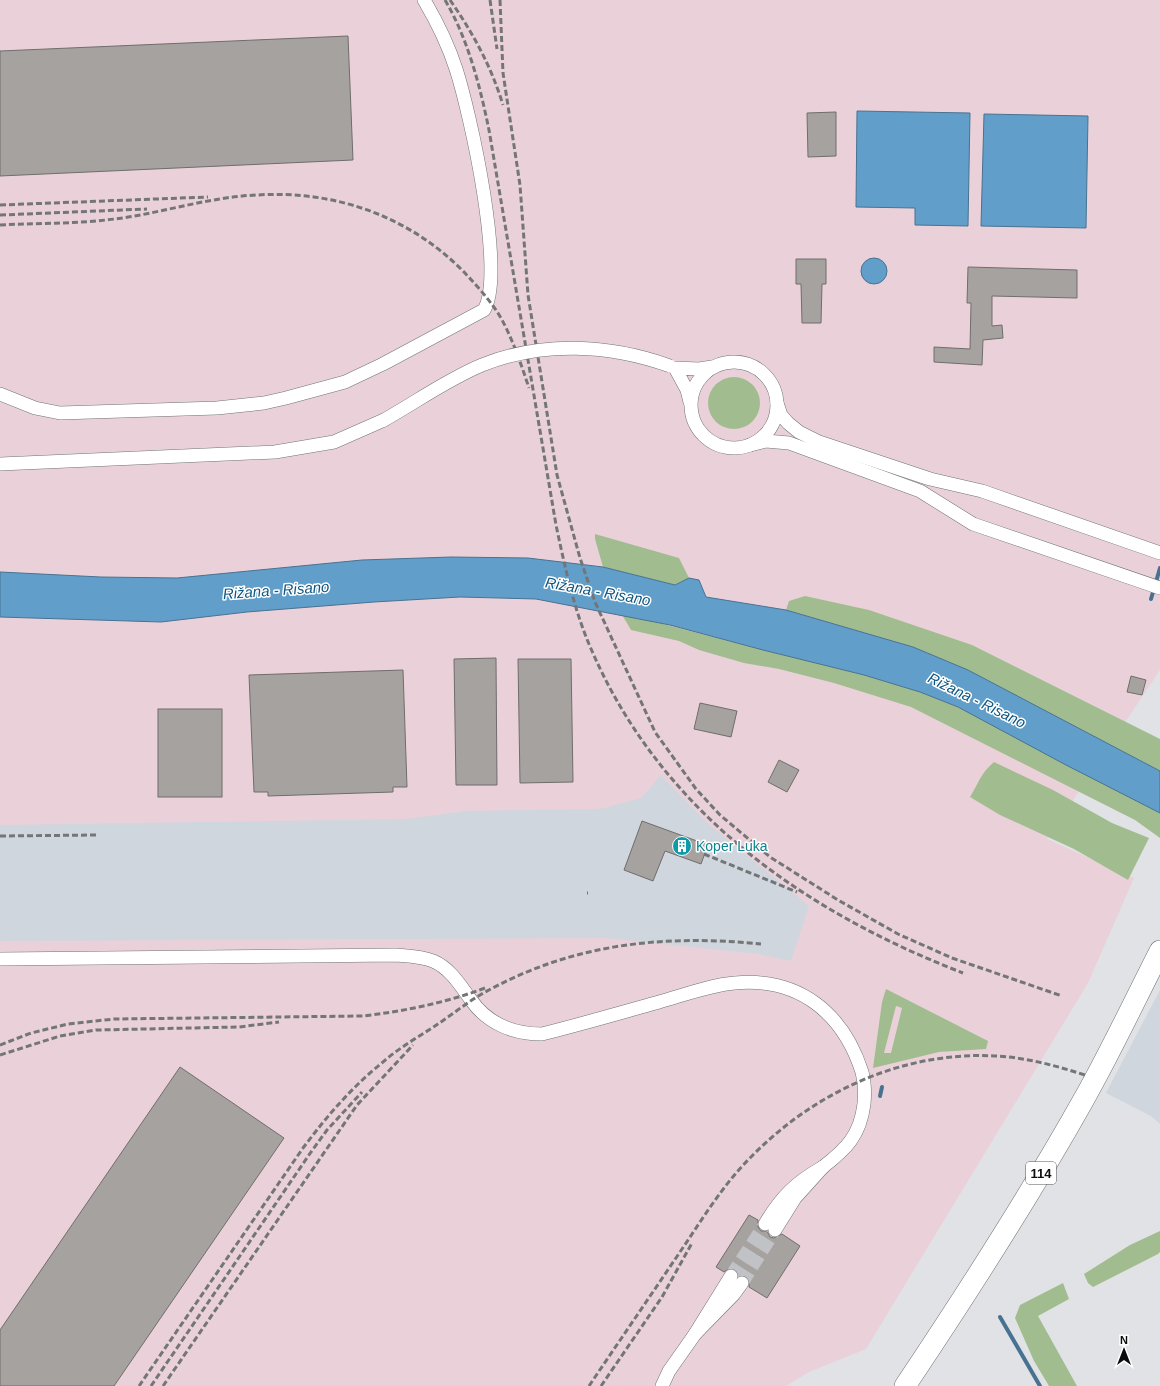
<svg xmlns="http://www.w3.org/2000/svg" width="1160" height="1386" viewBox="0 0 1160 1386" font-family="Helvetica,sans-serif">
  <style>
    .industrial { fill: #ead1d9 }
    .built { fill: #cfd6de }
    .green { fill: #a1bd8f; fill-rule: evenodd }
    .water { fill: #629eca; stroke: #487291 }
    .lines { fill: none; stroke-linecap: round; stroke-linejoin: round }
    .stream { stroke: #487291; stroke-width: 4 }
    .building { fill: #a5a2a0; stroke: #706d6c }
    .street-tunnel { stroke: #c0c2c5; stroke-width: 13; stroke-dasharray: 13 6; stroke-linecap: butt }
    .street-casing { stroke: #707274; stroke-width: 14 }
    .primary-casing { stroke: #707274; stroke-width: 22 }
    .street { stroke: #fff; stroke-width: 13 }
    .primary { stroke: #fff; stroke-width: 21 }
    .rail { stroke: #747577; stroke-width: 3; stroke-dasharray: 6 3; stroke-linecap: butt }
    .street-bridge-casing { stroke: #707274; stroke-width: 14; stroke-linecap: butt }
    .street-bridge { stroke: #fff; stroke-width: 13 }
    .labels { text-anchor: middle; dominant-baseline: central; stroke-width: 3; stroke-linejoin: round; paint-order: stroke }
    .shield { fill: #fff; stroke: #545556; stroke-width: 1 }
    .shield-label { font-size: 13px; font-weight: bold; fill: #0b0c0d }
    .culture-label { font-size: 14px; fill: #0d838f; stroke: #fff; text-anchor: start }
    .water-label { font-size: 15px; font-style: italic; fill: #0f5782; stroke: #fff }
  </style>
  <rect width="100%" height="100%" fill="#e0e2e5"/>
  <path class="industrial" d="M 0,0 L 1160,0 L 1160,670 L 1047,839 L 1134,878 L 1088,983 L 866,1349 L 809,1372 L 786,1386 L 0,1386 Z"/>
  <g class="built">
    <path d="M 661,775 L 708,824 L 809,906 L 791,961 L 758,954 L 606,938 L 0,941 L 0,825 L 406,819 L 466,811 L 600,809 L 641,798 Z"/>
    <path d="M 1160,990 L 1160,1124 L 1151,1116 L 1106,1093 Z"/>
  </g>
  <g class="green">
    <circle cx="734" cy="403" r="26"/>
    <path d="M 595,534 L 679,558 L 689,578 L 675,585 L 603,567 L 595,539 Z"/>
    <path d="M 805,596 L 869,610 L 972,645 L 1160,739 L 1160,771 L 966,669 L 913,647 L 786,610 L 789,601 Z"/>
    <path d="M 621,613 L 763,650 L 864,675 L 920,692 L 958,707 L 1160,810 L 1160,838 L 1135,820 L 911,707 L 834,683 L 779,669 L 744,663 L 699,650 L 679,641 L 631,630 Z"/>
    <path d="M 994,762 L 1053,790 L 1112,823 L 1149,838 L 1128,880 L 1074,849 L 1000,815 L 970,797 C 979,783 980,774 994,762 Z"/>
    <path d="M 886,989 L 988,1041 L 986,1049 L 939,1052 L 873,1068 L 882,1002 ZM 896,1006 L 902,1008 L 891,1053 L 884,1053 Z"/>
    <path d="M 1160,1231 L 1160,1252 L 1158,1254 L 1093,1287 L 1088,1283 L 1084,1274 L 1130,1245 Z"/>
    <path d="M 1063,1283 L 1069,1299 L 1038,1316 L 1077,1386 L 1049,1386 L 1034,1361 L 1015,1318 L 1020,1305 Z"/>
  </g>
  <g class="water">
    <path d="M 857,111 L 970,113 L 968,226 L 915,225 L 915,208 L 856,207 Z"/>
    <path d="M 984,114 L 1088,116 L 1086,228 L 981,226 Z"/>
    <circle cx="874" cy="271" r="13"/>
    <path d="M 451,557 L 528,558 L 603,567 L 675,585 L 689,578 L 699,580 L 706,597 L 786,610 L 913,647 L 968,670 L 1160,771 L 1160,813 L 1066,765 L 958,707 L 920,692 L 864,675 L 763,650 L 670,625 L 536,599 L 460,597 L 374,602 L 247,612 L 161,622 L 0,617 L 0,572 L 101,577 L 177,578 L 362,560 Z"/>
  </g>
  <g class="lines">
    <g class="stream">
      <path d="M 1151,599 L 1160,568"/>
      <path d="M 880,1096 L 882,1087"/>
      <path d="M 1000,1317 L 1040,1386"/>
    </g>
  </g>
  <g class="building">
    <path d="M 348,36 L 353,160 L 0,176 L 0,51 Z"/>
    <path d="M 836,112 L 836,156 L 808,157 L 807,113 Z"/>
    <path d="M 796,259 L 826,259 L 826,284 L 822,284 L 821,323 L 802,323 L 801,284 L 796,284 Z"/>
    <path d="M 968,267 L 1077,270 L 1077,298 L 992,296 L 992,326 L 1002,325 L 1003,338 L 983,340 L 982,365 L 934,362 L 934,347 L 970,349 L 971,303 L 967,303 Z"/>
    <path d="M 496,658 L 497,785 L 456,785 L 454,659 Z"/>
    <path d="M 518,659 L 571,659 L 573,782 L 520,783 Z"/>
    <path d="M 403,670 L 407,787 L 393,787 L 393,792 L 268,796 L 268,792 L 254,792 L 249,675 Z"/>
    <path d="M 1131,676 L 1146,680 L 1142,695 L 1127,692 Z"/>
    <path d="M 700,703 L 737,711 L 731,737 L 694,729 Z"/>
    <rect x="158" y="709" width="64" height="88"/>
    <path d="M 779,760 L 799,770 L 787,792 L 768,782 Z"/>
    <path d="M 642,821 L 708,845 L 701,864 L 665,851 L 653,881 L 624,870 Z"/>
    <path d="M 180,1067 L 284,1138 L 114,1386 L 0,1386 L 0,1330 Z"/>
    <path d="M 749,1215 L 758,1220 L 758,1227 L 761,1231 L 767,1231 L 770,1237 L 774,1238 L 782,1234 L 800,1246 L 767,1298 L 749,1287 L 749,1279 L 743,1275 L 739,1276 L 735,1269 L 728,1269 L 724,1272 L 716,1267 Z"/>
  </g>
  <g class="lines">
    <g class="street-tunnel">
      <path d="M 731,1276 L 765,1224"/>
      <path d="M 742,1283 L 775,1230"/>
    </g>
    <g class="street-casing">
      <g id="street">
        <circle cx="734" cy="405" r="43"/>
        <path d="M 0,394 L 35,408 L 60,413 L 217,408 L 264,403 L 286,398 L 345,382 L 383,364 L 484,310 C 506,274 470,112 456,69 C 448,44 437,22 424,0"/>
        <path d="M 690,402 L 687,390 L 675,368 L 699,369 L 712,367"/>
        <path d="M 777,403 L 781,415 L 788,423 L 799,432 L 819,442 L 930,479 L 982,491 L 1160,553"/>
        <path d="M 750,445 L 766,441 L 789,443 L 920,491 L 973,524 L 1160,588"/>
        <path d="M 0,464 L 275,452 L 334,442 L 384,420"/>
        <path d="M 0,959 L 396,955 C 409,956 421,956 433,961 C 450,968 460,985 471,1000 C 488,1024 514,1034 542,1034 C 582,1024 620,1013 659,1002 C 684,995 710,985 735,983 C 799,977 843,1013 862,1072 C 865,1083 865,1093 864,1104 C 860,1136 846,1149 823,1167"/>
        <path d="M 765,1224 C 781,1197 795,1183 823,1167 L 795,1198 L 775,1230"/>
        <path d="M 731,1276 L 695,1334 L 734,1294 L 742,1283"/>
        <path d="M 662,1386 L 669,1371 L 695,1334"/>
      </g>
    </g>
    <g class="primary-casing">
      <path id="primary" d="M 905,1386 C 968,1292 1029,1197 1084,1099 C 1111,1051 1135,1000 1160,951"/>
    </g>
    <use href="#street" class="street"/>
    <use href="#primary" class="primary"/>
    <g class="rail">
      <path d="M 445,0 C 468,39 480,86 489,130 L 556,525 C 565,567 574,611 592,651 C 662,812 803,911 963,973"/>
      <path d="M 450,0 C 473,33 491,66 503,105"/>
      <path d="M 490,0 L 497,49"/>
      <path d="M 500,0 L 503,73 L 520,185 L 528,295 L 557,475 L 580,558 L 595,602 L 655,732 L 696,789 L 720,815 L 770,857 L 838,900 L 898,934 L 952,958 L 1062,996"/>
      <path d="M 0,205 L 208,197"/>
      <path d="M 0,215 L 147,209"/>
      <path d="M 0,225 C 35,223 71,224 106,220 C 157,215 206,197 257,195 C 335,190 409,216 464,272 C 477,286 491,301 501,318 C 513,340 521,364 529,388"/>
      <path d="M 0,836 L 96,835"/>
      <path d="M 704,854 L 797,892"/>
      <path d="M 587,893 L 588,893"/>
      <path d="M 0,1045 L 31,1033 L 68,1024 L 114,1019 L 363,1016 C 405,1011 445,1003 485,988"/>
      <path d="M 0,1055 L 60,1036 L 96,1030 L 239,1027 L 279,1022"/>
      <path d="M 139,1386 L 303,1148 C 327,1116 352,1087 383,1062 C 399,1048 418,1037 435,1026 C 450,1016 465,1004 480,995 C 569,944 661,934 761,944"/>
      <path d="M 151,1386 L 311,1152 L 327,1130 L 362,1092"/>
      <path d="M 163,1386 L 357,1105 L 413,1045"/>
      <path d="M 589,1386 C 620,1340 651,1295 682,1249 C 703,1218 723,1185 750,1158 C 817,1089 911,1047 1009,1057 C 1035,1060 1060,1067 1085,1075"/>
      <path d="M 601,1386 L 662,1297 L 692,1243"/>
    </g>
    <g class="street-bridge-casing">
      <path id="street-bridge" d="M 384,420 C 416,402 448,379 482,365 C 542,341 609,344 670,366"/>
    </g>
    <use href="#street-bridge" class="street-bridge"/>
  </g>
  <defs>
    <g id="building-disc" transform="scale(1)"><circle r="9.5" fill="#0f9aa8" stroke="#fff"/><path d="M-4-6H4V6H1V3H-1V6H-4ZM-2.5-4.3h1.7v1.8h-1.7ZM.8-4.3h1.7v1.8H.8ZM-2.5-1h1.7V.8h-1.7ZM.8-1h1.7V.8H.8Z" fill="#fff"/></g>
  </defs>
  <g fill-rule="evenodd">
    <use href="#building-disc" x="682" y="846"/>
  </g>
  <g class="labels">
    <rect class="shield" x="1026" y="1162" width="30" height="22" rx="3"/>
    <g class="shield-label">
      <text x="1041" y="1173">114</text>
    </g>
    <g class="culture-label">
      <text x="696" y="846">Koper Luka</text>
    </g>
    <g class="water-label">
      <text transform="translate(276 590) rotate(-4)">Rižana - Risano</text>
      <text transform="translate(598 591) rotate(10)">Rižana - Risano</text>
      <text transform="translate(977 700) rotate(26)">Rižana - Risano</text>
    </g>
  </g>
  <g transform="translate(1124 1350)" stroke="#ffffff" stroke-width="3" paint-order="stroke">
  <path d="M0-3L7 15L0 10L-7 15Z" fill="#0b0c0d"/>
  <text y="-6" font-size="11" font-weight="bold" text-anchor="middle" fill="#0b0c0d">N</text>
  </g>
</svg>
